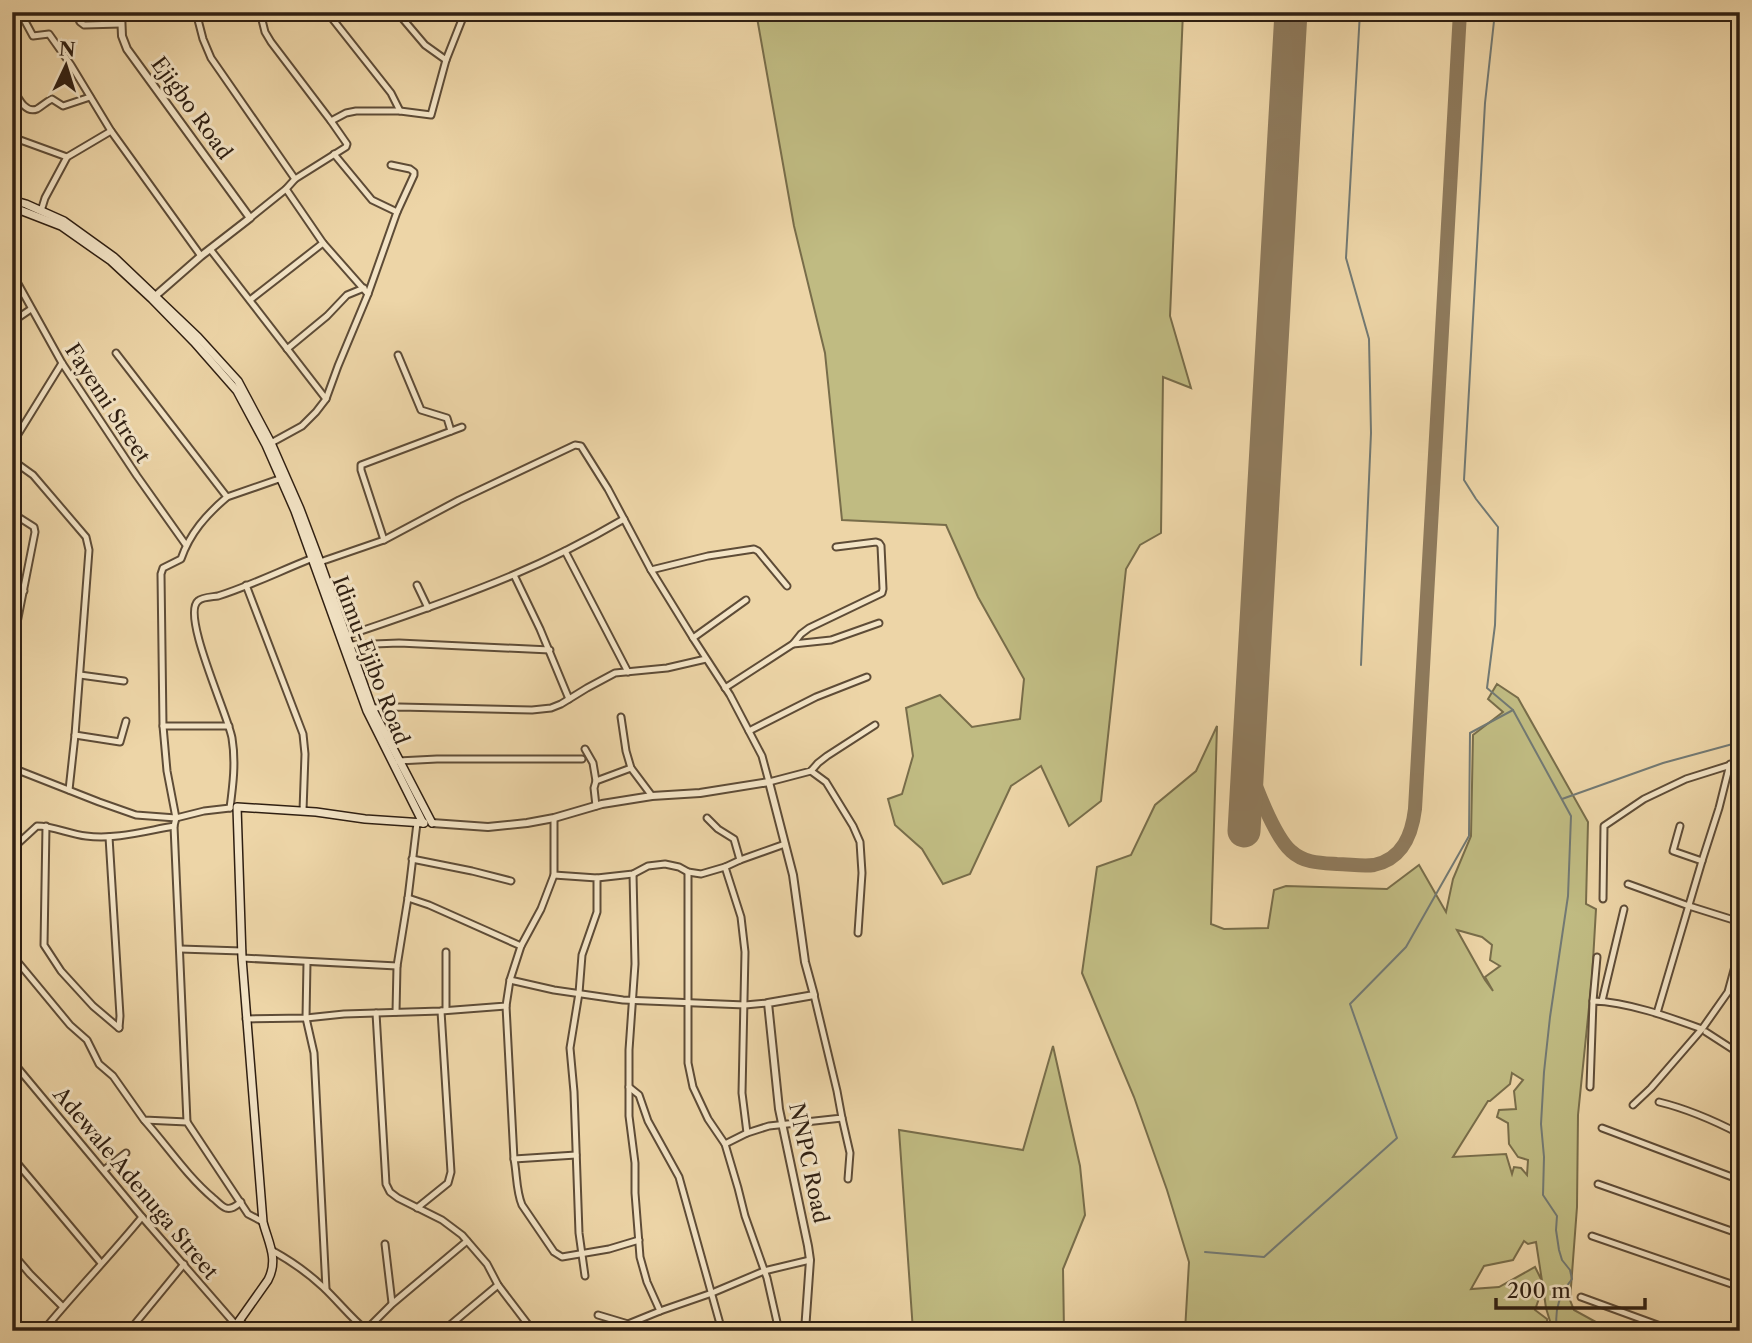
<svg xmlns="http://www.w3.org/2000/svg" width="1752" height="1343" viewBox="0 0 1752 1343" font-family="'Libre Caslon Text',serif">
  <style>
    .green { fill: #c0bb82; stroke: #786d4a; stroke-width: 2; fill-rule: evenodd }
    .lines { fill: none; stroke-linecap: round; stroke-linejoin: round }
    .stream { stroke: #727973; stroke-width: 2 }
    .taxiway { stroke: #8e7a5c; stroke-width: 14 }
    .runway { stroke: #8e7a5c; stroke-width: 33 }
    .minor-casing { stroke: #5e4c37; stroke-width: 9 }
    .tertiary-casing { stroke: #5e4c37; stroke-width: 10 }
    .secondary-casing { stroke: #2f1f12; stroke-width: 10 }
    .minor { stroke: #f3e4c6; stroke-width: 5 }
    .tertiary { stroke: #f3e4c6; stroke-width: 6 }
    .secondary { stroke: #f3e4c6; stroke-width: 7 }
    .labels { text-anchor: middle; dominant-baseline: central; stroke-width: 6; stroke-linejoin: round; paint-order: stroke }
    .street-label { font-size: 21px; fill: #2f1f12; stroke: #f3e4c6 }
  </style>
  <rect width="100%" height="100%" fill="#edd5a7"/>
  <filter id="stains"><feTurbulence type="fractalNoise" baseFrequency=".00286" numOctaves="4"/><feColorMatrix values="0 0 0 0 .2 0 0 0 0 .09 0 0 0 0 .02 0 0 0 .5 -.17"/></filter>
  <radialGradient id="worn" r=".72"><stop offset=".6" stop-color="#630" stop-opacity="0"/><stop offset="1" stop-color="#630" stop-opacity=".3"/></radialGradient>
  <g class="green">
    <path d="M 756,12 L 1183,12 L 1170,316 L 1191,388 L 1163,377 L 1161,533 L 1140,545 L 1126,569 L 1101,801 L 1069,826 L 1041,766 L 1011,786 L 970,874 L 943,884 L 922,849 L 895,825 L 888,799 L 902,794 L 913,756 L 906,708 L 940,695 L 972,727 L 1020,719 L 1024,679 L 978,597 L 946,525 L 842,520 L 825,353 L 794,226 Z"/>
    <path d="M 1497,684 L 1518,698 L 1588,822 L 1586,904 L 1596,909 L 1592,978 L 1578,1115 L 1577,1207 L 1570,1300 L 1574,1310 L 1605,1327 L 1606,1331 L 1584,1331 L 1584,1329 L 1572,1323 L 1571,1329 L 1569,1331 L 1553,1331 L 1546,1308 L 1543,1287 L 1535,1310 L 1547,1319 L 1547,1331 L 1185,1331 L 1189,1262 L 1167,1190 L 1134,1097 L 1082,973 L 1097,867 L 1131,855 L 1155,805 L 1196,771 L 1217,726 L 1211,924 L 1224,929 L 1268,928 L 1274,890 L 1286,886 L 1387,889 L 1419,865 L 1446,912 L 1453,879 L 1471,836 L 1473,735 L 1503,712 L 1488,699 ZM 1457,930 L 1482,937 L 1492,945 L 1490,960 L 1500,966 L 1485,977 L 1493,991 L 1485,980 ZM 1512,1073 L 1523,1080 L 1514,1091 L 1516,1109 L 1499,1110 L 1497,1117 L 1508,1123 L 1509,1144 L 1518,1157 L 1528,1160 L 1527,1175 L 1521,1168 L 1514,1167 L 1512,1174 L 1506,1154 L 1453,1157 L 1488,1101 L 1490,1101 L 1510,1084 ZM 1524,1241 L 1528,1244 L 1536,1242 L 1542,1281 L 1535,1267 L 1499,1287 L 1471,1289 L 1484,1266 L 1513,1260 Z"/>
    <path d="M 1053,1046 L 1080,1166 L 1085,1215 L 1063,1269 L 1064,1331 L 913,1331 L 899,1130 L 1023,1150 Z"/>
  </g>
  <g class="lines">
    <g class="stream">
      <path d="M 1360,12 L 1346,258 L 1369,339 L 1371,433 L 1361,665"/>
      <path d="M 1495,12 L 1485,103 L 1464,480 L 1476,499 L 1498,527 L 1495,625 L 1487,688 L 1513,710 L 1571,816 L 1568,896 L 1550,1017 L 1544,1072 L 1541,1124 L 1544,1157 L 1543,1195 L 1557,1216 L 1556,1230 L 1559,1250 L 1562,1260 L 1570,1270 L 1572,1279 C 1560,1294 1554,1309 1557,1329 L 1563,1331"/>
      <path d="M 1562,799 L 1663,763 L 1740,742"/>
      <path d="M 1205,1252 L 1264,1257 L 1397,1138 L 1350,1004 L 1406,947 L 1469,836 L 1470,733 L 1513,710"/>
    </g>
    <path class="taxiway" d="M 1247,760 C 1254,783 1274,836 1291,851 C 1304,863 1320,863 1337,864 C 1349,864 1363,867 1374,865 C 1403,859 1412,834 1415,809 L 1460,12"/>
    <path class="runway" d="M 1244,831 L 1291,12"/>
    <g class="minor-casing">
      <g id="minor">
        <path d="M 20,12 L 33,36 L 49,34 L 71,65 L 111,131 L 201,256"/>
        <path d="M 75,12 L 80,22 L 84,25 L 121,24"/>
        <path d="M 196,12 L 203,39 L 211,58 L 295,179"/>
        <path d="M 327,12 L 391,93 L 400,111"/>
        <path d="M 397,12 L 425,45 L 446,60 L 465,12"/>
        <path d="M 12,87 C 17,95 24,114 37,109 C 42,106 46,102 52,99 L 63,106 L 90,97"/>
        <path d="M 331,121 L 346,113 L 356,111 L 400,111 L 431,115 L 446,60"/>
        <path d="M 12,137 L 67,157"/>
        <path d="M 334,154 L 372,200 L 397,212"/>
        <path d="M 286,189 L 323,243 L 368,294"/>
        <path d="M 41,211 L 45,198 L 67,157 L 111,131"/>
        <path d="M 250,218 L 286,189 L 295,179 L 346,147 L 347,144 L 331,121 L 271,42 L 265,32 L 260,12"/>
        <path d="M 210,249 L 326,399"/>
        <path d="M 12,273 L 62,363 L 137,476 L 186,545"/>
        <path d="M 250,300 L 323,243"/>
        <path d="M 12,322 L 31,309"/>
        <path d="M 287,349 L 327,316 L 347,295 L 364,288"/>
        <path d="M 398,355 L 421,410 L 447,418 L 451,431"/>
        <path d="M 271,443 L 302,426 L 316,412 L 326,399 L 338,366 L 368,294 L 397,212 L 414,175 L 414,172 L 410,169 L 391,165"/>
        <path d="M 12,444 L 62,363"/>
        <path d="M 12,460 L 33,475 L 86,537 L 89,550 L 75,735 L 69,790"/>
        <path d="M 227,497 L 279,479"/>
        <path d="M 12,513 L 34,527 L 35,532 L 17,623 L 12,732"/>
        <path d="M 384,540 L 361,470 L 361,465 L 462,427"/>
        <path d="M 565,551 L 628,672"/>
        <path d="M 320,562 L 384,540 L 459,500 L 575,445 L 581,446 L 608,489 L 651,570 L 693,638 L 730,695 L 762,756 L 769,782 L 811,771 L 818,763 L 827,756 L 875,725"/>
        <path d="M 651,570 L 708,556 L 754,549 L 758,551 L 787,586"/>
        <path d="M 514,575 L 540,629 L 569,699"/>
        <path d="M 12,585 L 24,591"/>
        <path d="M 246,585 L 303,734 L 305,754 L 303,811"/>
        <path d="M 417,585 L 428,608"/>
        <path d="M 346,636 C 402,617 459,598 513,575 C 551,559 588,540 624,519"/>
        <path d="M 693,638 L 746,600"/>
        <path d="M 793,644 L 831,640 L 879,623"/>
        <path d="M 349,645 L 399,643 L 550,650"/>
        <path d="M 80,675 L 124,681"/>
        <path d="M 725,688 L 793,644 L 801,634 L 809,628 L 882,593 L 883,589 L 881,546 L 879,543 L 876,542 L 836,547"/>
        <path d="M 372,708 L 399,707 L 532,710 L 551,708 L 561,704 L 587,688 L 615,673 L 667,668 L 706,659"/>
        <path d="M 621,717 L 626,751 L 631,768 L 652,796"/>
        <path d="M 163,726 L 229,726"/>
        <path d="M 749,731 L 816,697 L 867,677"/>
        <path d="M 75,735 L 120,742 L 126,721"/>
        <path d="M 585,749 L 593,763 L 596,781"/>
        <path d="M 398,761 L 437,759 L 582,759"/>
        <path d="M 12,766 L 15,769 L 99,802 L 136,815 L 176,818 L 204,811 L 230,808"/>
        <path d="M 811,771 L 826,782 L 853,826 L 860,842 L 862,873 L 858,933"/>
        <path d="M 596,806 L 594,788 L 596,781 L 631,768"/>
        <path d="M 230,808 C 233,785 236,762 232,738 C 228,715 181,615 198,601 C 202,597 212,597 218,596 C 250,586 282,570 313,558"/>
        <path d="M 707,818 L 718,829 L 734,839 L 740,860"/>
        <path d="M 46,826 L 44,945 L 61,971 L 93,1006 L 119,1028"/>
        <path d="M 174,826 L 187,1122"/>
        <path d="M 1680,826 L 1673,851 L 1702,861"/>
        <path d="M 109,837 L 120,1016 L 119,1028"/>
        <path d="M 12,849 L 37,826 C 53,826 69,834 86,836 C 115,840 145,831 174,826 L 176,818 L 167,771 L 163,726 L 161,574 L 163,568 L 181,559 C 190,533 206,515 227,497 L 116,353"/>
        <path d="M 412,859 L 472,871 L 511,881"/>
        <path d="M 688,872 L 688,1063 L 693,1087 L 708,1119 L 725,1144 L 738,1188 L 745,1216 L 767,1278 L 779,1331"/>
        <path d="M 633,874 L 635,964 L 629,1050 L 629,1116 L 635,1163 L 635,1193 L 640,1257 L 647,1282 L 660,1311 L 712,1293 L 764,1271 L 810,1260"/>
        <path d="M 554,875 L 597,878 L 597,912 L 582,955 L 579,993 L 570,1048 L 574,1092 L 579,1233 L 585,1276"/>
        <path d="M 597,878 L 633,874 L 648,866 L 665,864 L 679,867 L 688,872 L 701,874 L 725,867"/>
        <path d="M 1628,884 L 1689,906 L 1740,922"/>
        <path d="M 408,898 L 429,905 L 521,946"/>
        <path d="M 1603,899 L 1604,826 L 1644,799 L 1686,779 L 1740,762"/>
        <path d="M 180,949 L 242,951"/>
        <path d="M 446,952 L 446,1010"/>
        <path d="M 12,955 L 70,1025 L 87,1040 L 99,1064 L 113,1076 L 144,1120 L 187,1122 L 248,1214 L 263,1222"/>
        <path d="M 242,958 L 397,966"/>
        <path d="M 307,962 L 306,1018 L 314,1053 L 326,1289"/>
        <path d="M 510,980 L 554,990 L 623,1000 L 745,1005 L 768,1003"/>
        <path d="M 1593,1001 L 1597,957"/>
        <path d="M 1602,1001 L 1624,909"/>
        <path d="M 506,1006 L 514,1159 C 517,1174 516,1191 522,1205 L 554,1252 L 562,1257 L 609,1249 L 639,1240"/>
        <path d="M 396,1012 L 397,966 L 408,898 L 417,823"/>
        <path d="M 376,1013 L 386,1184 L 390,1192 L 398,1198 L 442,1220 L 462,1235 L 487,1264 L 498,1285 L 533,1331"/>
        <path d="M 1657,1013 L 1702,861 L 1719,808 L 1730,764"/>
        <path d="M 246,1019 L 306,1018 L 344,1014 L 441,1011 L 506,1006 L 510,980 L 521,946 L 541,909 L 554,875 L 554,818"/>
        <path d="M 1706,1032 L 1740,1054"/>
        <path d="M 12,1061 L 142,1217 L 236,1325"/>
        <path d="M 629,1087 L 639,1095 L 648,1121 L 679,1177 L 722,1331"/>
        <path d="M 1590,1087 L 1593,1001 C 1628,1002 1669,1017 1702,1029"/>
        <path d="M 1659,1102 C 1688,1109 1713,1120 1740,1134"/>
        <path d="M 1633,1105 L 1651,1088 L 1702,1029 L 1728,992 L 1740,948"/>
        <path d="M 842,1118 L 850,1153 L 848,1179"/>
        <path d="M 145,1121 C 168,1147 187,1176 213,1198 C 217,1201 222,1207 226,1208 C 232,1210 237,1205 241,1202"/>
        <path d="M 1602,1128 L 1740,1180"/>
        <path d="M 747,1133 L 742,1093 L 745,952 L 741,917 L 725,867 L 740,860 L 785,844"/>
        <path d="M 725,1144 L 747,1133 L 769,1126 L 842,1118 L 837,1091 L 814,995"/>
        <path d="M 12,1157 L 101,1263"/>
        <path d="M 514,1159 L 576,1155"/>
        <path d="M 104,1170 L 126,1153"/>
        <path d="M 1598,1184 L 1740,1234"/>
        <path d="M 417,1208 L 448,1183 L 451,1172 L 441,1011"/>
        <path d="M 1592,1236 L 1740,1287"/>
        <path d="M 385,1244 L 392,1303"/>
        <path d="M 273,1251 C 291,1261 307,1272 323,1287 C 338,1301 350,1317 367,1331"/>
        <path d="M 12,1253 L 30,1274 L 63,1307"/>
        <path d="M 1581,1297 L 1674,1331"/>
        <path d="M 598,1315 L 628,1324"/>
        <path d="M 240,1320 L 248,1331"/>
        <path d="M 366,1330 L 392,1304 L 467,1241"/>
        <path d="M 43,1331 C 75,1292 110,1256 142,1217"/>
        <path d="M 129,1331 L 184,1264"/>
        <path d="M 443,1331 L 498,1285"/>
        <path d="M 629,1331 L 628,1324 L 660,1311"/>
      </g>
    </g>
    <g class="tertiary-casing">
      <g id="tertiary">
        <path d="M 121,12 L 122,36 L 127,49 L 250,218 L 201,256 L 153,298"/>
        <path d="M 432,823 L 488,827 L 527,823 L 554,818 L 602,804 L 652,796 L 700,793 L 769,782 L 793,875 L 805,962 L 814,995 L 768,1003 L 779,1109 L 808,1246 L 810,1260 L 805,1331"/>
      </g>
    </g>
    <g class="secondary-casing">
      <g id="secondary">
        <path d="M 12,200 L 26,204 L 64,221 L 114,257 L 198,337 L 238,381 L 271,443 L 300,509 L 320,562 L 372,708 L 432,823"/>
        <path d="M 12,207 L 61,226 L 111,261 L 152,299 L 194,342 L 237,391 L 266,445 L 295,511 L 367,711 L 423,823"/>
        <path d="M 232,1331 L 268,1280 C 279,1259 268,1242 263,1222 L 242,958 L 237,807 L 316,812 L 365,819 L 424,823"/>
      </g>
    </g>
    <use href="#minor" class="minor"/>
    <use href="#tertiary" class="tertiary"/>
    <use href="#secondary" class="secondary"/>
  </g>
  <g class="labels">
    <g class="street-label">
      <text transform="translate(192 108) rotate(54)">Ejigbo Road</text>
      <text transform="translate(108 403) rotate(57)">Fayemi Street</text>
      <text transform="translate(371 660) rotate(69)">Idimu-Ejibo Road</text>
      <text transform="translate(809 1163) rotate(78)">NNPC Road</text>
      <text transform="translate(136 1183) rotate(50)">Adewale Adenuga Street</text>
    </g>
  </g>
  <rect width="1752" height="1343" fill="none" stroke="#edd5a7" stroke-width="42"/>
  <rect x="14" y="14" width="1724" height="1315" fill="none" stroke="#2f1f12" stroke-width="3.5"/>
  <rect x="21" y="21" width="1710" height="1301" fill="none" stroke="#2f1f12" stroke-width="2"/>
  <g transform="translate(66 66) rotate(4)" stroke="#f3e4c6" stroke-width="5" paint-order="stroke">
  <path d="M0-5L12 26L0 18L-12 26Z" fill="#2f1f12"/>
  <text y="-10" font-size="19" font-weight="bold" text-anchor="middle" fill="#2f1f12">N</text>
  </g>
  <path d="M1496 1298v10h149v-10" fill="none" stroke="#2f1f12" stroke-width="3.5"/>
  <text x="1507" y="1298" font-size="21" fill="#2f1f12" stroke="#f3e4c6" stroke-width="5" paint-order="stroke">200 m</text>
  <rect width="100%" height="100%" filter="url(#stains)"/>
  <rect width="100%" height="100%" fill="url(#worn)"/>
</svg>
